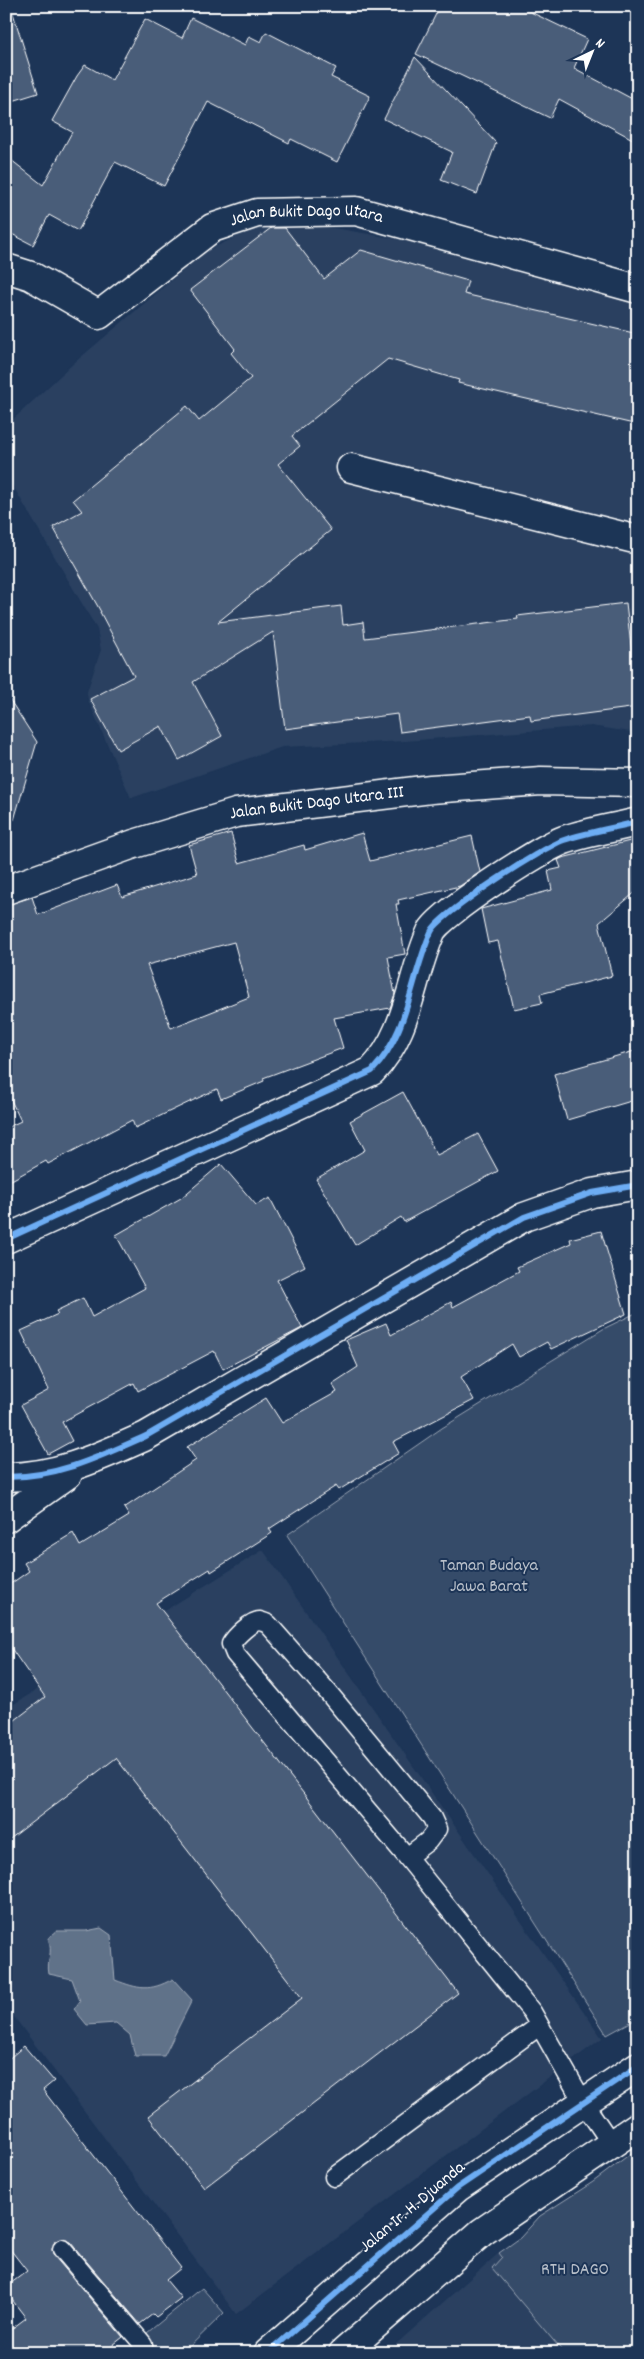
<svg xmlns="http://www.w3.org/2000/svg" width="644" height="2359" viewBox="0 0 644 2359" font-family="Dekko,sans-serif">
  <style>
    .built { fill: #2a4161 }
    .green { fill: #364b69; stroke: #9aa5b4 }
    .water { fill: #617289; stroke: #a0aab8 }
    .building { fill: #4a5d79; stroke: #fff; fill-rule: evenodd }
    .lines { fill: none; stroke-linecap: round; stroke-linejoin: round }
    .lane-casing { stroke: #fff; stroke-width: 21 }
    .street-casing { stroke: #fff; stroke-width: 31 }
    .primary-casing { stroke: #fff; stroke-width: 31 }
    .lane { stroke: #1d3557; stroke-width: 18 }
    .street { stroke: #1d3557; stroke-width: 28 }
    .primary { stroke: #1d3557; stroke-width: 28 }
    .cycleway-casing { stroke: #1d3557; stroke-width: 9 }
    .cycleway { stroke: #6dadf4; stroke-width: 6 }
    .labels { text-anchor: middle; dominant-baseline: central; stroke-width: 4; stroke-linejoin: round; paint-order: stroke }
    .street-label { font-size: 18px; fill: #fff; stroke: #1d3557 }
    .park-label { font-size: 18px; fill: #b9c0ca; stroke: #1d3557 }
  </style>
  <rect width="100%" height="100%" fill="#1d3557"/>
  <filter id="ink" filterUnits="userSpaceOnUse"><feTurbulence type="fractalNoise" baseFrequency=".02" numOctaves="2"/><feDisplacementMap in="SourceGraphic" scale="10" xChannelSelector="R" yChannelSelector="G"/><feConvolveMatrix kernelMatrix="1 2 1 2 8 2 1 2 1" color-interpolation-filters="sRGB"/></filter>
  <g filter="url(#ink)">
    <g class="built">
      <path d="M 262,224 L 311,224 L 466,251 L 638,304 L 638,733 L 591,726 L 405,741 L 282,747 L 131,798 L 88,700 L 87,692 L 101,650 L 97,629 L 6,474 L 6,426 L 74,363 L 205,252 Z"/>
      <path d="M 263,1550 L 602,2038 L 236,2314 L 6,2006 L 6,1709 Z"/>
      <path d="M 499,2253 L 585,2353 L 386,2353 Z"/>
    </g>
    <g class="green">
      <path d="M 638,1312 L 638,2018 L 607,2035 L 287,1535 L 442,1428 L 603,1329 Z"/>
      <path d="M 638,2148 L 638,2353 L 564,2353 L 492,2268 L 502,2257 L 499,2253 L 520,2238 L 540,2216 L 593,2182 Z"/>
      <path d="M 202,2288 L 224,2313 L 183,2353 L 152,2353 L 155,2349 L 147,2333 Z"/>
    </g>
    <path class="water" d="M 101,1928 L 111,1935 L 115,1980 C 139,1989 149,1992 173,1979 L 192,2000 L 164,2056 L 135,2056 L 130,2035 L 116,2023 L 87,2025 L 74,2009 L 80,2001 L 72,1979 L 49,1974 C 46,1960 54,1954 48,1938 L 57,1931 L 86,1931 Z"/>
    <g class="building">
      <path d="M 440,6 L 518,6 L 587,39 L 574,68 L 638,102 L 638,142 L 559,99 L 550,118 L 416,54 Z"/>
      <path d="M 13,13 L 38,93 L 6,103 L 6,14 Z"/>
      <path d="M 191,18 L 245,45 L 249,36 L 261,42 L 266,32 L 336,68 L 331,77 L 370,96 L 337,162 L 291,139 L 289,143 L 208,102 L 164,186 L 115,162 L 78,231 L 49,215 L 33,245 L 6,231 L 6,156 L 43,185 L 72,132 L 52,121 L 77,76 L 85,65 L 112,80 L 145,19 L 182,38 Z"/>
      <path d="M 415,57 L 496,143 L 477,194 L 441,180 L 452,152 L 384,119 Z"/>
      <path d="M 271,228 L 285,228 L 324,279 L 361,250 L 468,281 L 464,294 L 638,334 L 638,425 L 458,383 L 459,380 L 388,359 L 292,436 L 300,446 L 278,464 L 331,530 L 218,622 L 341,606 L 343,625 L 363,622 L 365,638 L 518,619 L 517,616 L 626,603 L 638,707 L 531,721 L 530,715 L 400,732 L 397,714 L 285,729 L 273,632 L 193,682 L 222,736 L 179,760 L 161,726 L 118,750 L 90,699 L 134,676 L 100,612 L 101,612 L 53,527 L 82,511 L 73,500 L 187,406 L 199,421 L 251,378 L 231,353 L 235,349 L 190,290 Z"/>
      <path d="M 6,694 L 37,742 L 14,820 L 6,819 Z"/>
      <path d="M 231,833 L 239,863 L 304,845 L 305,850 L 362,833 L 370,861 L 472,836 L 480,872 L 460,886 L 398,900 L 399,904 L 396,904 L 405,954 L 388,957 L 395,994 L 390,1008 L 334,1018 L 343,1048 L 263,1078 L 264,1081 L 221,1099 L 217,1089 L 135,1128 L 132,1120 L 48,1164 L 46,1161 L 6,1183 L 6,1128 L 21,1121 L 6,1090 L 6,905 L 32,897 L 38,915 L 117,885 L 122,897 L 197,874 L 189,845 ZM 234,942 L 249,997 L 171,1028 L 147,965 Z"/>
      <path d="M 638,839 L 638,890 L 599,923 L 612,976 L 540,994 L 542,1003 L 514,1009 L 498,941 L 488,943 L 481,909 L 552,890 L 548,871 L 561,868 L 558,860 L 562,858 Z"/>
      <path d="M 638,1050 L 638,1099 L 567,1120 L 554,1074 Z"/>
      <path d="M 403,1092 L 437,1155 L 478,1134 L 498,1171 L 404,1222 L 401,1217 L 355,1245 L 316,1179 L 365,1150 L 350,1121 Z"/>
      <path d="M 221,1164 L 256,1205 L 270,1198 L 305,1266 L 277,1280 L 302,1328 L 223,1369 L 214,1351 L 138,1391 L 134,1383 L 62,1422 L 72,1441 L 48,1454 L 21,1405 L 49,1390 L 21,1331 L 58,1314 L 56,1311 L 83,1298 L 92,1317 L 145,1288 L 116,1235 L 181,1198 Z"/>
      <path d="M 601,1231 L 626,1314 L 551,1349 L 547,1342 L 519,1357 L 512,1344 L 461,1377 L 474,1400 L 393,1442 L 399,1453 L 339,1490 L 336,1486 L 269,1529 L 272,1533 L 211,1572 L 210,1569 L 156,1603 L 458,1993 L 204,2188 L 148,2116 L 302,1998 L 116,1758 L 6,1842 L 6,1727 L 45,1697 L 6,1641 L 6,1587 L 29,1571 L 24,1563 L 73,1533 L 80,1546 L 129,1516 L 124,1508 L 196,1460 L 187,1447 L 266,1398 L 282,1423 L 337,1392 L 332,1384 L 358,1367 L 346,1340 L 386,1323 L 391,1335 L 451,1302 L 453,1307 L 519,1271 L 517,1267 L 571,1243 L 570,1239 Z"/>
      <path d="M 24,2046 L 54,2081 L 43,2090 L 181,2268 L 166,2280 L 181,2298 L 156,2317 L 153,2314 L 140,2324 L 70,2242 L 61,2239 L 55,2241 L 52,2250 L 54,2256 L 123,2337 L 103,2353 L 6,2353 L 6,2333 L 26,2318 L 6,2292 L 6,2287 L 27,2271 L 6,2244 L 6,2061 Z"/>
    </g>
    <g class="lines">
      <g class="lane-casing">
        <g id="lane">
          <path d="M 407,1857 L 428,1841 L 437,1829 L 432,1818 L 327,1691 L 268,1624 C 268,1624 261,1621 260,1621 C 252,1620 235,1637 231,1644 L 235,1654 L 407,1857 L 532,2012 L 583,2102 L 611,2143"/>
          <path d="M 334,2177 L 539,2026"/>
          <path d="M 62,2249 L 143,2344 L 143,2353"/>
        </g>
      </g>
      <g class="street-casing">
        <g id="street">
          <path id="s1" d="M 6,268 L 31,276 L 99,315 L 212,228 L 257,213 L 356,211 L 638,289"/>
          <path d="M 351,468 L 638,540"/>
          <path id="s2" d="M 6,890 L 134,844 L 236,813 L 431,789 L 541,781 L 638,783"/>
          <path d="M 6,1239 L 372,1071 C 409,1033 410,979 431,932 C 438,915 543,847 564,840 C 588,832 613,828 638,822"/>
          <path d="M 6,1477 C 58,1477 99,1457 146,1436 L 524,1217 L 592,1193 L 638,1185"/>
          <path d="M 6,1518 L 68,1474"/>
        </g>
      </g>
      <g class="primary-casing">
        <g id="primary">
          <path d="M 268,2353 L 457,2188 L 638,2066"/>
          <path d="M 343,2353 L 482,2232 L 638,2126"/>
        </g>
      </g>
      <use href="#lane" class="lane"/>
      <use href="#street" class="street"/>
      <use href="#primary" class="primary"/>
      <g class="cycleway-casing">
        <g id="cycleway">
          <path d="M 6,1239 L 372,1071 C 409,1033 410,979 431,932 C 438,915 543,847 564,840 C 588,832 613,828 638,822"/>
          <path d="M 6,1477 C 58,1477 99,1457 146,1436 L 524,1217 L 592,1193 L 638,1185"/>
          <path d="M 268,2353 L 457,2188 L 638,2066"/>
        </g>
      </g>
      <use href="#cycleway" class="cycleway"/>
    </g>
  </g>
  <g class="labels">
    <g class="street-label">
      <text stroke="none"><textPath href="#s1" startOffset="344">Jalan Bukit Dago Utara</textPath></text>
      <text stroke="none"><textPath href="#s2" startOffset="324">Jalan Bukit Dago Utara III</textPath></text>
      <text transform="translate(413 2208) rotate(-40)">Jalan Ir. H. Djuanda</text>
    </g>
    <g class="park-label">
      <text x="489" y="1566">Taman Budaya<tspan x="489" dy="21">Jawa Barat</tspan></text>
      <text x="575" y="2270">RTH DAGO</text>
    </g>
  </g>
  <rect width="644" height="2359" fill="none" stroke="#1d3557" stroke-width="25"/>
  <rect x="12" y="12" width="619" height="2334" fill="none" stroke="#fff" stroke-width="2" filter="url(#ink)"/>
  <g transform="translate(592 52) rotate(43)" stroke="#1d3557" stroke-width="4" paint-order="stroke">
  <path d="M0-4L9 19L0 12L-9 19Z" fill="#ffffff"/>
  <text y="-8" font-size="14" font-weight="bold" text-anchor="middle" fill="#ffffff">N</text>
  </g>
</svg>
